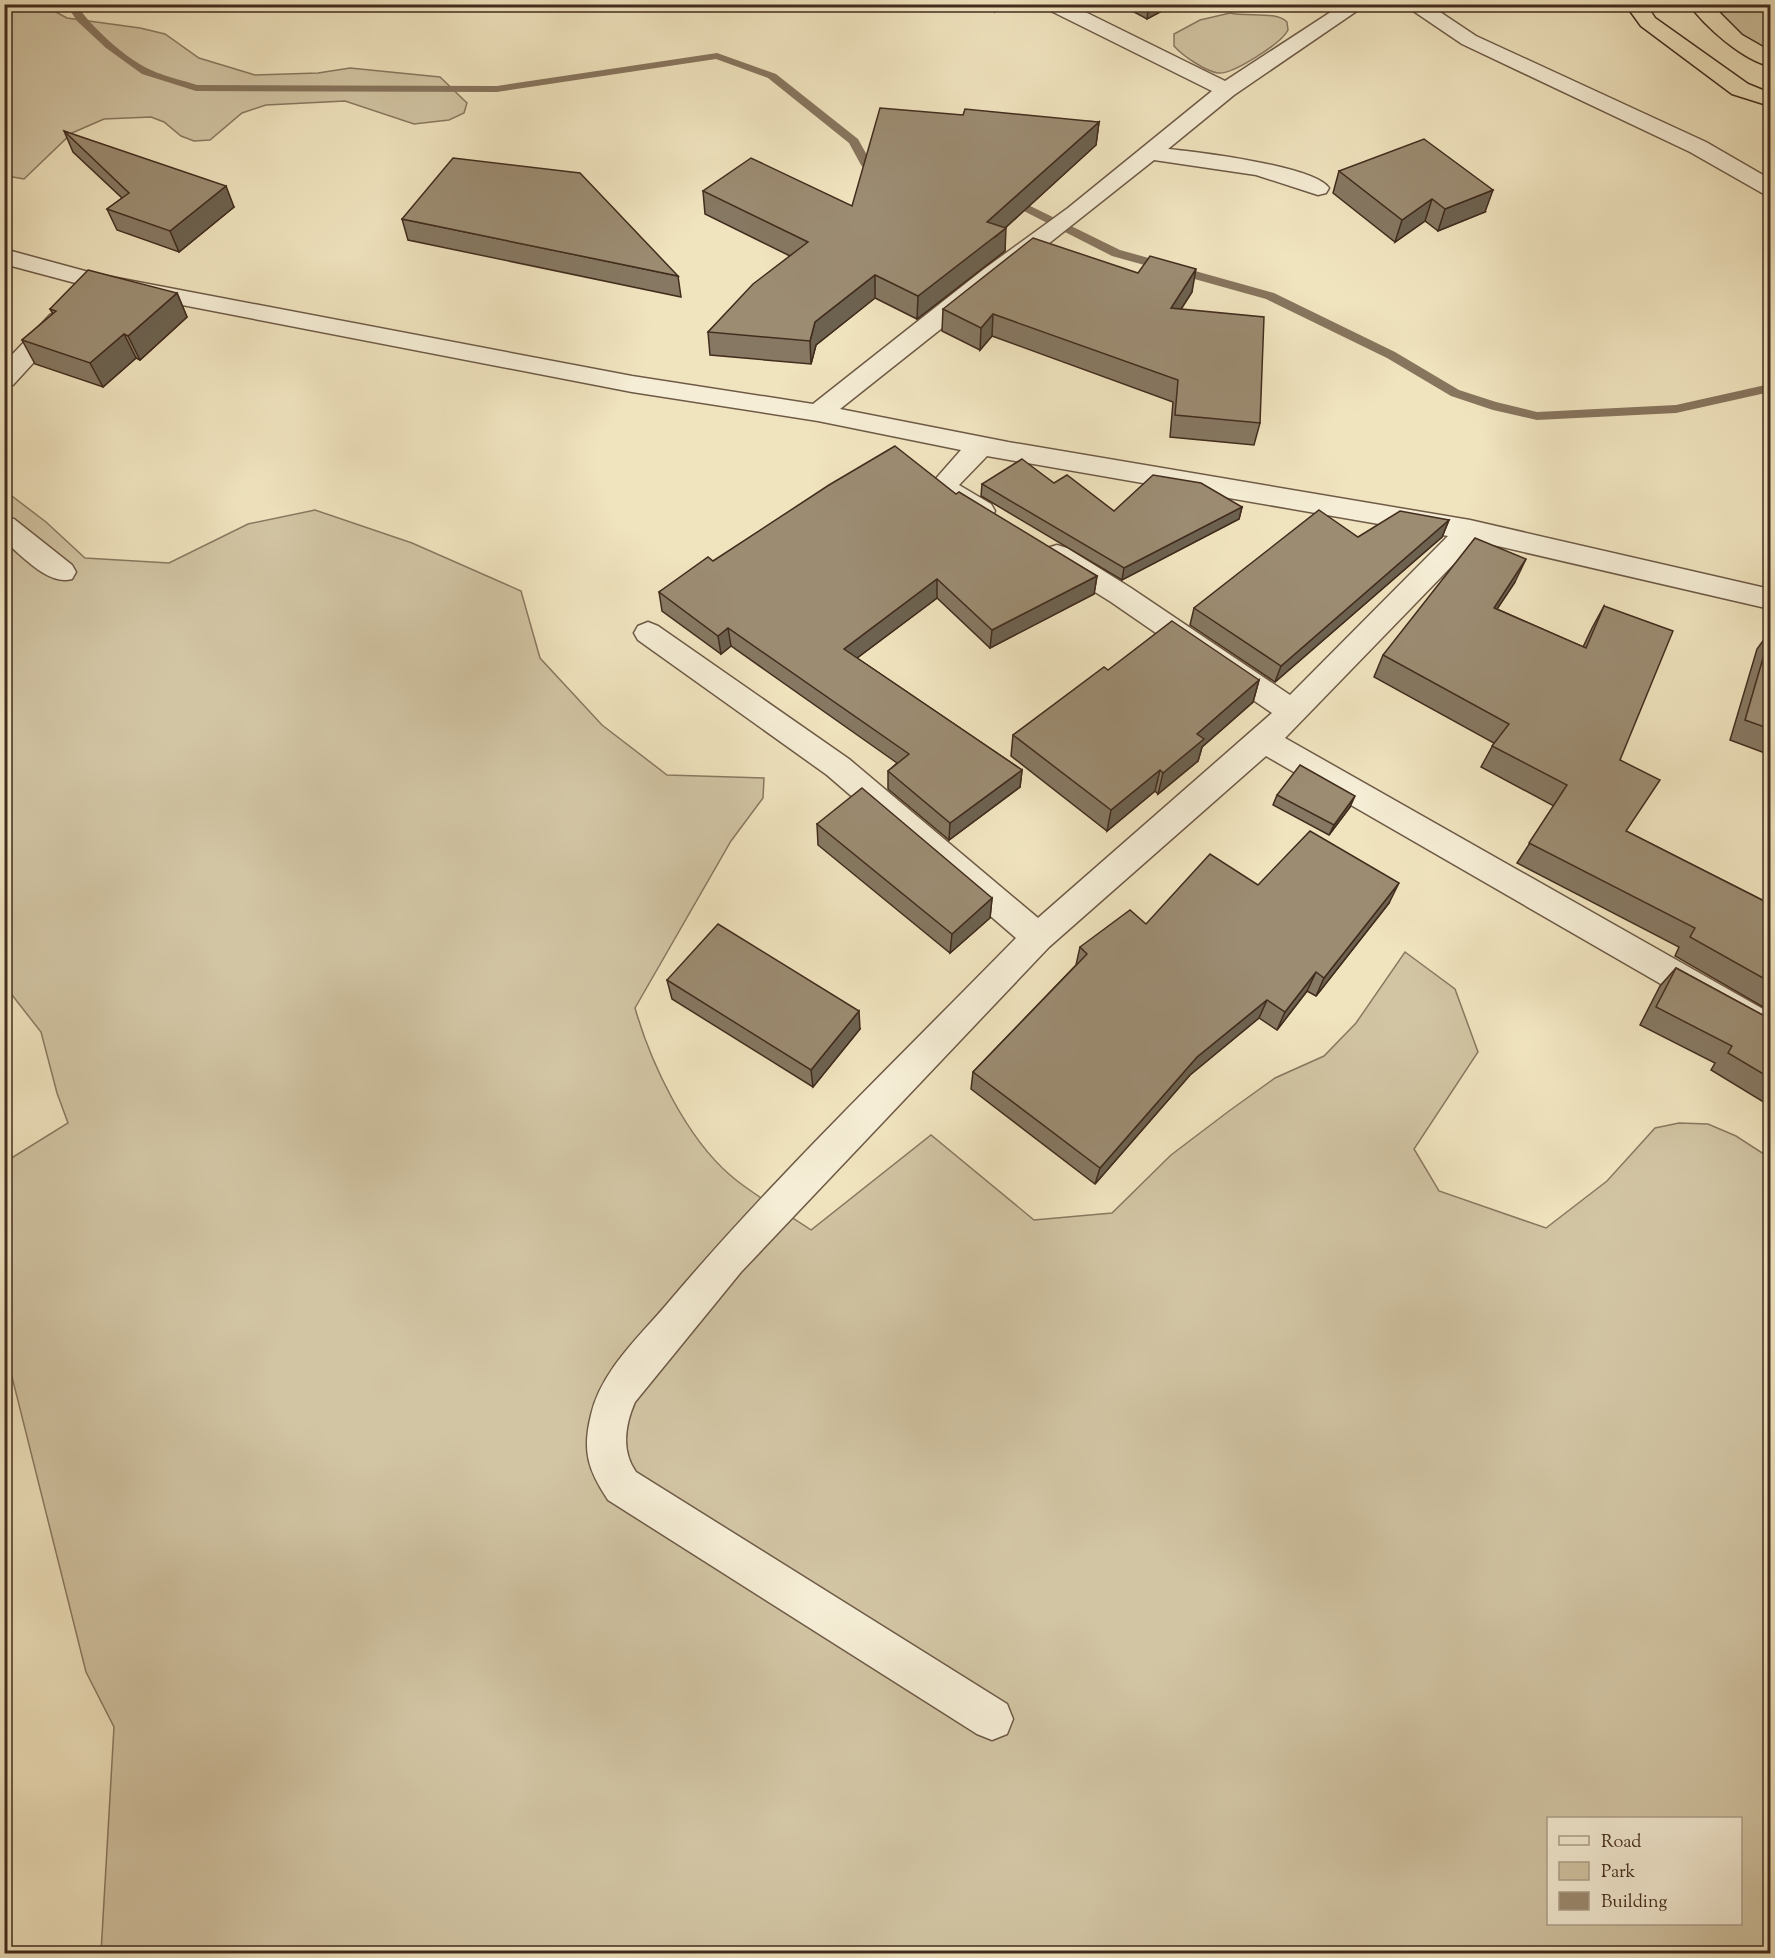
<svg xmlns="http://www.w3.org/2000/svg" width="1775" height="1958" viewBox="0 0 1775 1958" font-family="'Sorts Mill Goudy',serif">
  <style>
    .green { fill: #d2c5a4; stroke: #8a7861; stroke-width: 1.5; fill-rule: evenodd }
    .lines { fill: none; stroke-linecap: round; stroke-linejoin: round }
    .stream { fill: #87755e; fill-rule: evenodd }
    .minor-casing { stroke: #6e5a46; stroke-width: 3 }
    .highway-casing { stroke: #422c1e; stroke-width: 3 }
    .minor { fill: #f5edd5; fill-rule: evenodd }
    .highway { fill: #f0e4bf; fill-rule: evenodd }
    .wall { fill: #867862; stroke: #422c1e; stroke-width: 1.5 }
    .shaded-wall { fill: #6d6250; stroke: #422c1e; stroke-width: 1.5 }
    .building { fill: #9c8c72; stroke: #422c1e; stroke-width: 1.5 }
  </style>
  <rect width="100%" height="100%" fill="#f0e4bf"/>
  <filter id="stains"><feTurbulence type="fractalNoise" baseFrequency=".00333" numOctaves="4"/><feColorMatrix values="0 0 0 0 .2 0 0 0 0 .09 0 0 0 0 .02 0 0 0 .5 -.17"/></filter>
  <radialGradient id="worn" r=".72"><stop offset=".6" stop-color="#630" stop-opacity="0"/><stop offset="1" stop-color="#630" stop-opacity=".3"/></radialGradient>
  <g class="green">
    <path d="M 4,5 L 43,5 L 67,18 L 140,28 L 165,34 L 199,58 L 255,75 L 318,73 L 350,68 L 440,77 L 467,103 L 464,113 L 449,120 L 414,124 L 345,101 L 266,105 L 242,113 L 210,140 L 194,141 L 181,136 L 164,122 L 151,117 L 104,119 L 72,133 L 24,179 L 7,176 L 4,175 Z"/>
    <path d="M 1709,5 L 1770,5 L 1770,52 L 1730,27 Z"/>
    <path d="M 1230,13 C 1247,17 1277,11 1287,22 L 1288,30 C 1282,43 1232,75 1218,73 C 1205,71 1183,56 1174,46 L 1174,34 L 1200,20 Z"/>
    <path d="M 4,490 L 46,522 L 85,558 L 169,563 L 248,524 L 315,510 L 412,543 L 521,591 L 540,658 L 602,725 L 667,775 L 764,778 L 763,798 L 731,841 L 635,1008 C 651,1064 686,1137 730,1175 C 754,1196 785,1212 811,1230 L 931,1135 L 1034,1220 L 1112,1213 L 1171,1155 L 1229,1111 L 1275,1078 L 1324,1056 L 1356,1023 L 1405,952 L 1455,989 L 1478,1052 L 1414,1149 L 1439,1191 L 1546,1228 L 1607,1181 L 1655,1128 L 1679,1123 L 1708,1124 L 1736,1136 L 1770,1158 L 1770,1953 L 101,1953 L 114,1727 L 86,1672 L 5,1349 L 5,1162 L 68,1123 L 57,1093 L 41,1032 L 5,986 ZM 1548,1818 L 1740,1818 L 1740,1924 L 1548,1924 Z"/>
  </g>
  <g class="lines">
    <g class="stream">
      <path d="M 66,4 L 76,4 C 91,27 126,59 151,70 C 166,77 182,80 197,85 L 497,86 L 717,53 L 776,74 L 858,139 L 872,164 L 885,179 L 875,181 L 861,165 L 849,143 L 768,78 L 716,59 L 497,92 L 196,91 L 142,74 L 106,48 L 77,21 Z"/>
      <path d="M 1004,197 L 1012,197 L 1120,250 L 1274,293 L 1395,352 L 1459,390 L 1496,402 L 1537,412 L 1676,405 L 1770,384 L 1770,392 L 1676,413 L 1537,420 L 1493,410 L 1451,396 L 1387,358 L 1266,299 L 1112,256 L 1004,201 Z"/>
    </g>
    <g class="minor-casing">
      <g id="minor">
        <path d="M 1042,4 L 1069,4 L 1225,81 L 1343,4 L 1367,4 L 1234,95 L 1168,149 C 1198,152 1314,166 1329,188 L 1326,193 L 1318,195 L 1256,175 L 1154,160 L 840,409 L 1008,442 L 1470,520 L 1770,589 L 1770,609 L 1476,541 L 1285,738 L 1770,1013 L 1770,1045 L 1758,1040 L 1266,756 L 1049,947 L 741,1272 L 635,1402 C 625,1425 621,1451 636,1472 L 1007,1704 L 1013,1719 L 1007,1734 L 992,1740 L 977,1734 L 608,1500 C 588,1470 582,1451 591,1415 C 601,1371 639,1337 667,1304 C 776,1175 899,1058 1016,938 L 827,775 L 638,640 L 634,633 L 638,626 L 648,622 L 658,626 L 849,759 L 1038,918 L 1272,713 L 1111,602 L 1047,562 L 1043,555 L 1047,548 L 1057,545 L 1067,548 L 1131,588 L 1290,695 L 1448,536 L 987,456 L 959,485 L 991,504 L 995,511 L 991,518 L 982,520 L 941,498 L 932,483 L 961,450 L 818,421 L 632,392 L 94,288 L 4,264 L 4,249 L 96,274 L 632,376 L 813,404 L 984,269 L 1068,208 L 1212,91 L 1045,8 Z"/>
        <path d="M 1403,4 L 1428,4 L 1476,36 L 1706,142 L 1770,179 L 1770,195 L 1762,193 L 1690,152 L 1462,44 Z"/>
        <path d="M 59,312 L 68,315 L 71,320 L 68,325 L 13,385 L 4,387 L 4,363 L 50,315 Z"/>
        <path d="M 4,517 L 14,519 L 72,565 L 76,572 L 72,579 C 48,586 22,555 4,541 Z"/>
      </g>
    </g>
    <g class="highway-casing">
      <g id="highway">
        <path d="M 1625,4 L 1646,4 L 1655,18 L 1748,84 L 1770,93 L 1770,106 L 1732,94 L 1641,26 Z"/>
        <path d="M 1689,4 L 1711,4 L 1742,35 L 1770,51 L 1770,66 C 1744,61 1704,26 1689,4 Z"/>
      </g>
    </g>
    <use href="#minor" class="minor"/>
    <use href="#highway" class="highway"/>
  </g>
  <g class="wall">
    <path d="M 967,4 L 999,4 L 995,11 Z"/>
    <path d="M 1119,4 L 1175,4 L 1147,19 Z"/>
    <path d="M 1179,4 L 1197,4 L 1187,9 Z"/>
    <path d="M 1225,4 L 1240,4 L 1232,8 Z"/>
    <path d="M 963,115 L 1099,122 L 1096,145 L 1005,228 L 1005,251 L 917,319 L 875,298 L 816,345 L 811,364 L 710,355 L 708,332 L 790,256 L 705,214 L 703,191 L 852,206 Z"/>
    <path d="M 64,131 L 234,207 L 179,252 L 117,230 L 107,209 L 122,198 L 73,152 Z"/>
    <path d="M 1339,171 L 1485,212 L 1438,231 L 1425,221 L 1395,242 L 1333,193 Z"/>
    <path d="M 402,219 L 678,276 L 681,297 L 408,240 Z"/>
    <path d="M 1138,273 L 1192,292 L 1181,309 L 1260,423 L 1254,445 L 1170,437 L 1173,402 L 992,336 L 980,350 L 942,331 L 943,309 Z"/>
    <path d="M 177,293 L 187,317 L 140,360 L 136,358 L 103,387 L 35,364 L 22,340 L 53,314 L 50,309 Z"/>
    <path d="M 1054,483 L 1114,511 L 1242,507 L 1239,519 L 1122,580 L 981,496 L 982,484 Z"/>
    <path d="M 956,494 L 1097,576 L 1094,594 L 990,648 L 937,598 L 857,658 L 1022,770 L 1020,787 L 949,840 L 888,789 L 888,771 L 897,763 L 731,646 L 721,654 L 662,611 L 659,592 L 713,561 Z"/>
    <path d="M 1449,520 L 1442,537 L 1275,682 L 1190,625 L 1194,608 L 1358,537 Z"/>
    <path d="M 1515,582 L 1497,609 L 1583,647 L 1592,628 L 1604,606 L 1620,760 L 1626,831 L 1770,904 L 1770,1011 L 1675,956 L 1679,947 L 1517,863 L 1554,806 L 1481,767 L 1494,743 L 1374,677 L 1383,655 Z"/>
    <path d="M 1770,631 L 1770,755 L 1730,740 L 1757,649 Z"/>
    <path d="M 1108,670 L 1259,680 L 1253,702 L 1202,747 L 1198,761 L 1158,794 L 1155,791 L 1107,831 L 1011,756 L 1013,735 Z"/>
    <path d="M 1277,795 L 1350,807 L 1329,835 L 1273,805 Z"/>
    <path d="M 817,824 L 992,898 L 990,918 L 950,953 L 818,845 Z"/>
    <path d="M 1258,885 L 1389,903 L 1316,996 L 1307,991 L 1277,1030 L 1259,1018 L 1190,1075 L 1095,1184 L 971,1089 L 973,1072 L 1076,965 L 1080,947 Z"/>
    <path d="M 1676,968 L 1770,1019 L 1770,1106 L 1711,1070 L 1715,1063 L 1640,1025 L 1660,986 Z"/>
    <path d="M 667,980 L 860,1029 L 813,1087 L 672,999 Z"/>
  </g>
  <g class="shaded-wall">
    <path d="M 995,4 L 999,4 L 995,11 Z"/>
    <path d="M 1149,4 L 1175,4 L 1147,19 Z"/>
    <path d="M 1188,4 L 1197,4 L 1187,9 Z"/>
    <path d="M 1233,4 L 1240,4 L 1232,8 Z"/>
    <path d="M 1099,122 L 1096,145 L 994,238 L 1006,228 L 1005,251 L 917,319 L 918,296 L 987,222 Z"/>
    <path d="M 226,186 L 234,207 L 179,252 L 170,231 Z"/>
    <path d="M 1493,190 L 1485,212 L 1438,231 L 1445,209 Z"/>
    <path d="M 1432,199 L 1425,221 L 1395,242 L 1402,220 Z"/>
    <path d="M 1196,269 L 1192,292 L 1167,331 L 1171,308 Z"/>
    <path d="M 875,275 L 875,298 L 816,345 L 811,364 L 810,341 L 815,322 Z"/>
    <path d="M 177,293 L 187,317 L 140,360 L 128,336 Z"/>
    <path d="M 993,314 L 992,336 L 980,350 L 981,328 Z"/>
    <path d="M 124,334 L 136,358 L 103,387 L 90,363 Z"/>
    <path d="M 1242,507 L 1239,519 L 1122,580 L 1124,568 Z"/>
    <path d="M 1449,520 L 1442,537 L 1275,682 L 1281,666 Z"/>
    <path d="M 1526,559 L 1515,582 L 1483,630 L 1494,608 Z"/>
    <path d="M 1097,576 L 1094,594 L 990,648 L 992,630 Z"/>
    <path d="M 937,579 L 937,598 L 845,667 L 844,649 Z"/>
    <path d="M 728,628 L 731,646 L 721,654 L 718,636 Z"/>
    <path d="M 1259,680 L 1253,702 L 1202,747 L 1198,761 L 1158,794 L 1163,773 L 1197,734 Z"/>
    <path d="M 1022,770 L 1020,787 L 949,840 L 950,823 Z"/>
    <path d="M 1160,770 L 1155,791 L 1107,831 L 1111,810 Z"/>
    <path d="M 1355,796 L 1350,807 L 1329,835 L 1334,825 Z"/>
    <path d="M 1399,883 L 1389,903 L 1316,996 L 1324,978 Z"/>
    <path d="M 992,898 L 990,918 L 950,953 L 952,934 Z"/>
    <path d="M 1316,972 L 1307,991 L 1277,1030 L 1285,1012 Z"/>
    <path d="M 1267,1000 L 1259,1018 L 1190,1075 L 1095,1184 L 1100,1168 L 1197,1057 Z"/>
    <path d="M 859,1011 L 860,1029 L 813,1087 L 811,1070 Z"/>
  </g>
  <g class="building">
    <path d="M 880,108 L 963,115 L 965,109 L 1099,122 L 987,222 L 1006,228 L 918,296 L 875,275 L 815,322 L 810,341 L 708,332 L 753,284 L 808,242 L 703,191 L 751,158 L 852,206 Z"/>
    <path d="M 64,131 L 226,186 L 170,231 L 107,209 L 129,193 Z"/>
    <path d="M 1424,139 L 1493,190 L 1445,209 L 1432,199 L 1402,220 L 1339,171 Z"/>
    <path d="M 453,158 L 580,173 L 678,276 L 402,219 Z"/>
    <path d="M 1033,238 L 1138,273 L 1150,256 L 1196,269 L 1171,308 L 1264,317 L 1260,423 L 1175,415 L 1178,380 L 993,314 L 981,328 L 943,309 Z"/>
    <path d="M 88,270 L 177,293 L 128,336 L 124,334 L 90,363 L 22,340 L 56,311 L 50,309 Z"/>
    <path d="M 895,446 L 956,494 L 959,492 L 1097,576 L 992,630 L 937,579 L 844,649 L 1022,770 L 950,823 L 888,771 L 909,754 L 728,628 L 718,636 L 659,592 L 708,557 L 713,561 L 829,485 Z"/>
    <path d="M 1022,459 L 1054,483 L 1067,475 L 1114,511 L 1153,475 L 1201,483 L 1242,507 L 1124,568 L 982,484 Z"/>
    <path d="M 1319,510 L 1358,537 L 1400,511 L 1449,520 L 1281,666 L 1194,608 Z"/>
    <path d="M 1475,538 L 1526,559 L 1494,608 L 1586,648 L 1604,606 L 1673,631 L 1620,760 L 1660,780 L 1626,831 L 1770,904 L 1770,982 L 1690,937 L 1695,928 L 1529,843 L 1567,785 L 1492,746 L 1509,724 L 1383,655 Z"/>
    <path d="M 1172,621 L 1259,680 L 1197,734 L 1204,739 L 1163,773 L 1160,770 L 1111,810 L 1013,735 L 1104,667 L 1108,670 Z"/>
    <path d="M 1770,634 L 1770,729 L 1745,720 Z"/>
    <path d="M 1300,765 L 1355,796 L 1334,825 L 1277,795 Z"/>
    <path d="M 862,788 L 992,898 L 952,934 L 817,824 Z"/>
    <path d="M 1310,831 L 1399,883 L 1324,978 L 1316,972 L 1285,1012 L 1267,1000 L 1197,1057 L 1100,1168 L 973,1072 L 1087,954 L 1080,947 L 1130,910 L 1146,924 L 1210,854 L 1258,885 Z"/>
    <path d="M 718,924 L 859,1011 L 811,1070 L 667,980 Z"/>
    <path d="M 1676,968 L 1770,1019 L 1770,1078 L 1728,1053 L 1732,1046 L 1656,1007 Z"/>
  </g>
  <rect width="1775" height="1958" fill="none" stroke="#f0e4bf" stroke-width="24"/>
  <rect x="6" y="6" width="1763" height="1946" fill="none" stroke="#422c1e" stroke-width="3"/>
  <rect x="12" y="12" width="1751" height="1934" fill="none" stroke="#422c1e" stroke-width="1.5"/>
  <rect x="1547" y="1817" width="195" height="108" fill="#f5edd5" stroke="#ada08c" stroke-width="1.5"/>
  <rect x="1559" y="1836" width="30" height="9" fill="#f5edd5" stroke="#ada08c" stroke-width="1.5"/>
  <text x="1601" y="1847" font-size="18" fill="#422c1e">Road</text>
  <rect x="1559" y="1862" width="30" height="18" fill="#d2c5a4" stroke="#ada08c" stroke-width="1.5"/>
  <text x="1601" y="1877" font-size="18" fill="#422c1e">Park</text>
  <rect x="1559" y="1892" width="30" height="18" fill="#9c8c72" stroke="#ada08c" stroke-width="1.5"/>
  <text x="1601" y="1907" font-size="18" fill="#422c1e">Building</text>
  <rect width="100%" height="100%" filter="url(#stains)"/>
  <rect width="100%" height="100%" fill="url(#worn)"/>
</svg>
